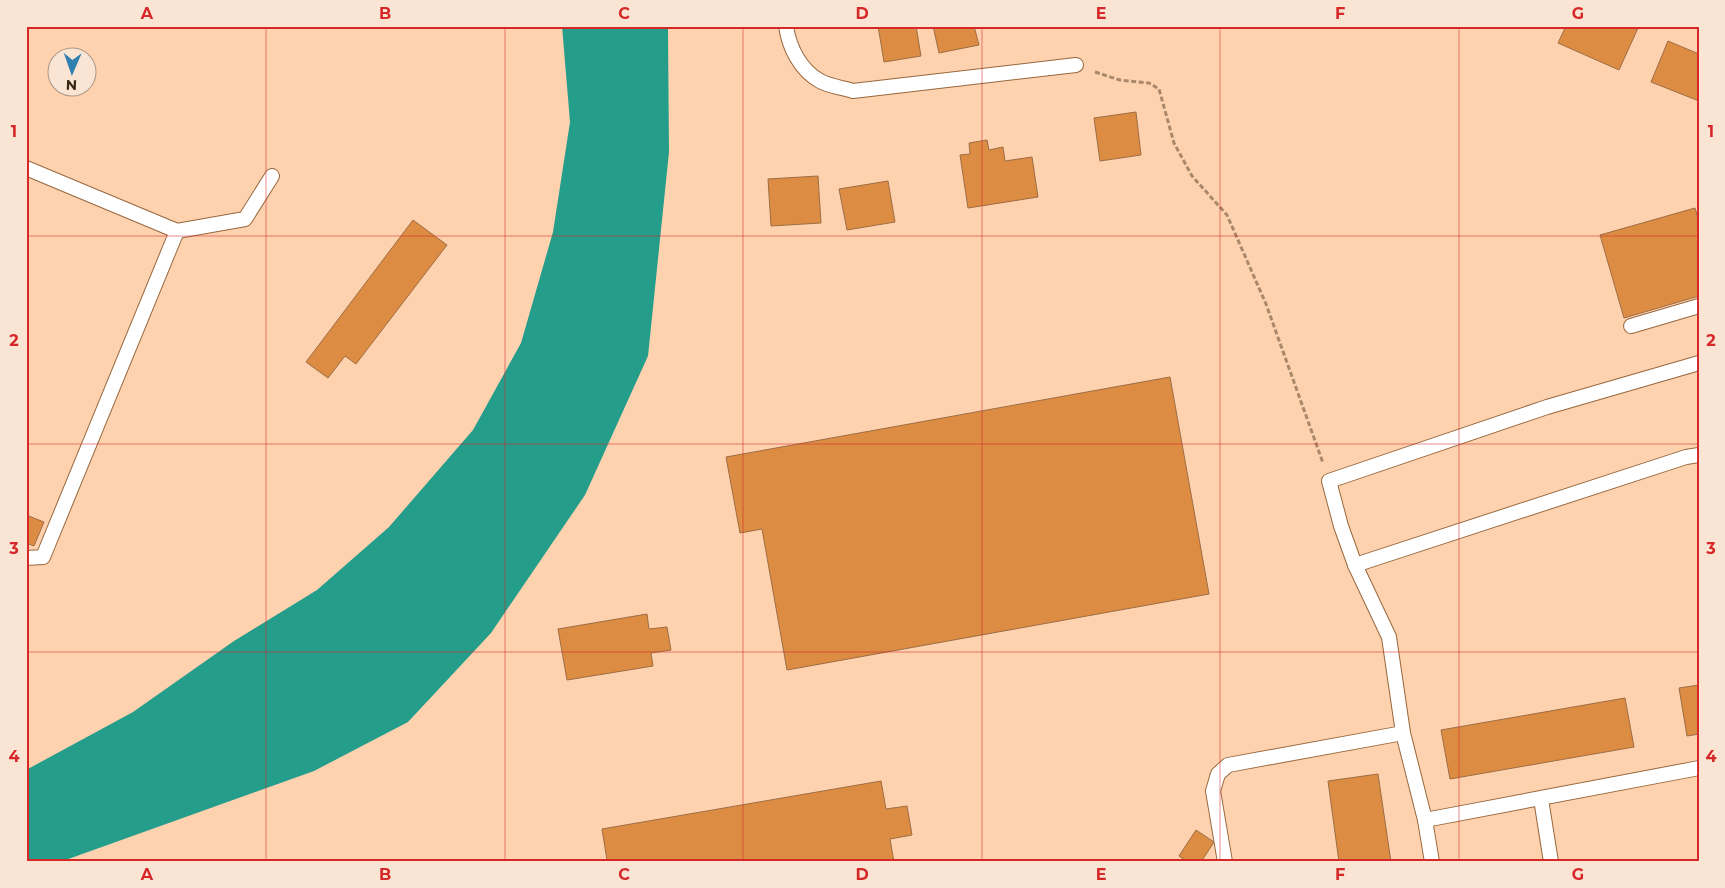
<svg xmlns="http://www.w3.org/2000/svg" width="1725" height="888" viewBox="0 0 1725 888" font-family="Montserrat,sans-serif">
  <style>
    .water { fill: #259d8b }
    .building { fill: #dc8c43; stroke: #9e6d43 }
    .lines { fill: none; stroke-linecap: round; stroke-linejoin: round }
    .service-casing { stroke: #98673d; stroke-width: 16 }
    .path { stroke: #aa886c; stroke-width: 3; stroke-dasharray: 5 2.5; stroke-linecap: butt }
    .service { stroke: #fff; stroke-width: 14 }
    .grid { fill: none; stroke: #d62828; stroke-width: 1; stroke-opacity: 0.55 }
    .neatline { fill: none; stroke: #d62828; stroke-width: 2 }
    .grid-label { font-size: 16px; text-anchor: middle; font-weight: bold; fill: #d62828 }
  </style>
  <rect width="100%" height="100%" fill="#fed2af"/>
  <path class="water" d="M 562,26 L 668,26 L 668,32 L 669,152 L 648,356 L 585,495 L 491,633 L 408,722 L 314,771 L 60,862 L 26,862 L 26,770 L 133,712 L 234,641 L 317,590 L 389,527 L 473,430 L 521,343 L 553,232 L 570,122 Z"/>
  <g class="building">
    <path d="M 878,26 L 916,26 L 921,56 L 884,62 Z"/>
    <path d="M 933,26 L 974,26 L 979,45 L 939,53 Z"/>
    <path d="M 1566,26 L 1633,26 L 1638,28 L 1619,70 L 1558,43 Z"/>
    <path d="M 1668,41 L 1699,54 L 1699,101 L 1651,82 Z"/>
    <path d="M 1136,112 L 1141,155 L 1100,161 L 1094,118 Z"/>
    <path d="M 987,140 L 989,150 L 1003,147 L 1005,161 L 1032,157 L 1038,197 L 968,208 L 960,155 L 970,154 L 969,143 Z"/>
    <path d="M 818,176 L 821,223 L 771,226 L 768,179 Z"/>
    <path d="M 888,181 L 895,222 L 847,230 L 839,189 Z"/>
    <path d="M 1695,208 L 1699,221 L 1699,296 L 1624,318 L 1600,235 Z"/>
    <path d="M 413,220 L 447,245 L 356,364 L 345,356 L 328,378 L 306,362 Z"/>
    <path d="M 1170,377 L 1209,594 L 787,670 L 762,529 L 740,533 L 726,457 Z"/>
    <path d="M 26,515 L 44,522 L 34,546 L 26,543 Z"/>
    <path d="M 647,614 L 649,629 L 667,627 L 671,650 L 651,653 L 653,666 L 567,680 L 558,629 Z"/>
    <path d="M 1699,685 L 1699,734 L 1687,736 L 1679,688 Z"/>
    <path d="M 1625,698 L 1634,747 L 1450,779 L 1441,730 Z"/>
    <path d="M 1378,774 L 1391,862 L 1339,862 L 1328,781 Z"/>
    <path d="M 881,781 L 886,809 L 907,806 L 912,835 L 890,839 L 894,862 L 599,862 L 607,860 L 602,829 Z"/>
    <path d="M 1196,830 L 1214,842 L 1201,862 L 1188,862 L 1179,856 Z"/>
  </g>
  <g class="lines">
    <g class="service-casing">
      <g id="service">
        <path d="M 786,26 C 789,47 800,70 820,81 C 829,86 843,88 853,91 L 1076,65"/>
        <path d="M 26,168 L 177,231"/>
        <path d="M 1631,326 L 1699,306"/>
        <path d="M 1699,363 L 1547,407 L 1329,481 L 1341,526 L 1355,565 L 1389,637 L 1403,733 L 1425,820 L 1699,768"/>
        <path d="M 26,558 L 43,557 L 177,231 L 245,219 L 272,176"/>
        <path d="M 1355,565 L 1686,457 L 1699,455"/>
        <path d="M 1541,799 L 1551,862"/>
        <path d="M 1425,820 L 1432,862"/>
        <path d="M 1225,862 L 1213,791 L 1218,774 L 1228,765 L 1403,733"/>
      </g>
    </g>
    <path class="path" d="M 1095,72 L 1120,80 L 1149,83 L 1159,89 L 1174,143 L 1192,176 L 1227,215 L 1266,304 L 1323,463"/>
    <use href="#service" class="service"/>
  </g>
  <path class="grid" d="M 266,26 L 266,862M 505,26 L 505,862M 743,26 L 743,862M 982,26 L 982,862M 1220,26 L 1220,862M 1459,26 L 1459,862M 26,236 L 1699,236M 26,444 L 1699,444M 26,652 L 1699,652"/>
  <rect width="1725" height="888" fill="none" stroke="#fae4d3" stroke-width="55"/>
  <g transform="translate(72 72) rotate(182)"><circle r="24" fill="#fae4d3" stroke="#ae9887"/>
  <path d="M0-4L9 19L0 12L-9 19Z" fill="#2f7fb0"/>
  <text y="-8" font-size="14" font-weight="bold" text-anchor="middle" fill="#3b2614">N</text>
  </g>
  <rect x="28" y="28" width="1670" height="832" class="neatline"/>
  <g class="grid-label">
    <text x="147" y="19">A</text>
    <text x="385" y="19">B</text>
    <text x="624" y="19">C</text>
    <text x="862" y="19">D</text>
    <text x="1101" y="19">E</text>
    <text x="1340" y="19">F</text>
    <text x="1578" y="19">G</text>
    <text x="14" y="137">1</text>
    <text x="1711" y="137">1</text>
    <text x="14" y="346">2</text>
    <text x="1711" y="346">2</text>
    <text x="14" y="554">3</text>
    <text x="1711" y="554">3</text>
    <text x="14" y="762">4</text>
    <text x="1711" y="762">4</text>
    <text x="147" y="880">A</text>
    <text x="385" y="880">B</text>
    <text x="624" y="880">C</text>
    <text x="862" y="880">D</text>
    <text x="1101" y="880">E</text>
    <text x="1340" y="880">F</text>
    <text x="1578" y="880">G</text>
  </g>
</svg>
